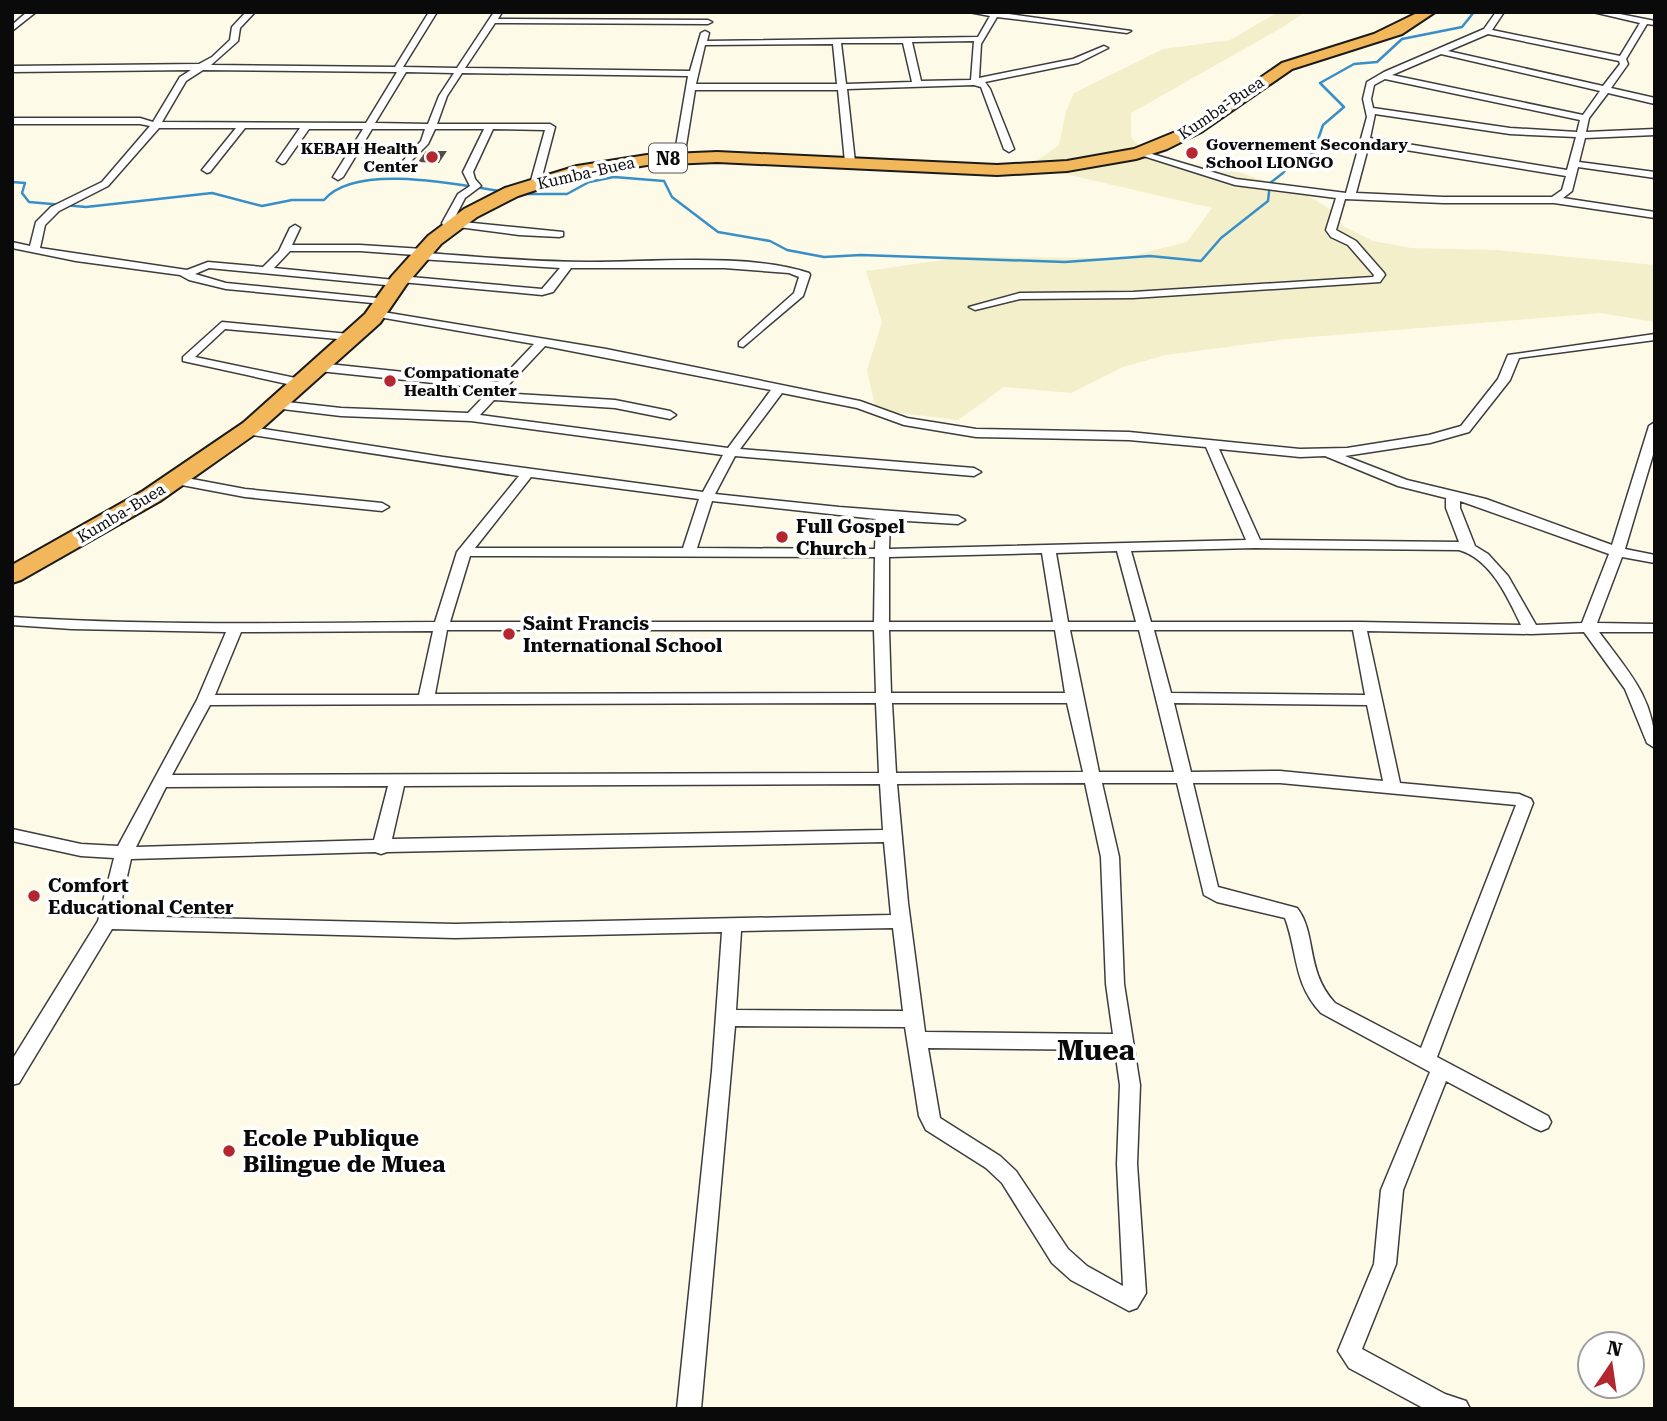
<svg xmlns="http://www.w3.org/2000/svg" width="1667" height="1421" viewBox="0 0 1667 1421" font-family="'Roboto Serif',serif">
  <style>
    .farmland { fill: #f3efca }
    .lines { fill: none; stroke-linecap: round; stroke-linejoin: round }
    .stream { stroke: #388fc8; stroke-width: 2.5 }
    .building { fill: #524b47 }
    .minor-casing { stroke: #3d3d3d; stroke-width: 3 }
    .trunk-casing { stroke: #1b1b1b; stroke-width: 4 }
    .minor { fill: #fff; fill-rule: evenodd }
    .trunk { fill: #f2b65b; fill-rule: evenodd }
    .poi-dot { fill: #b5272e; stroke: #fff; stroke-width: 2.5 }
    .labels { text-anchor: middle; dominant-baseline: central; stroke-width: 7; stroke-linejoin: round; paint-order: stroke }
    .far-street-label { font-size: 16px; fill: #0a0a0a; stroke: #fff }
    .far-poi-label { font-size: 16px; font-weight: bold; fill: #0a0a0a; stroke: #fff; text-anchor: start }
    .shield { fill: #fff; stroke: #545454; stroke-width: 2 }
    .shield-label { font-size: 18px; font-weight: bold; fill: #0a0a0a }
    .poi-label { font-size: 19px; font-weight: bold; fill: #0a0a0a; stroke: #fff; text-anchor: start }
    .near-poi-label { font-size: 23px; font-weight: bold; fill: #0a0a0a; stroke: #fff; text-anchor: start }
    .near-quarter-label { font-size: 28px; font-weight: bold; fill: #0a0a0a; stroke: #fff }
  </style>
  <rect width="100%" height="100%" fill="#fefae8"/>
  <path class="farmland" d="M 1278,12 L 1305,12 L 1283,27 L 1131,113 L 1131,137 L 1143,150 L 1172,160 L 1242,173 L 1308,196 L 1333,211 L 1343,226 L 1373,241 L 1411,248 L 1497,250 L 1655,265 L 1655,322 L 1601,313 L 1287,339 L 1166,355 L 1123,367 L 1071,393 L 1004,387 L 958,420 L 876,410 L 867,370 L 882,322 L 866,271 L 964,257 L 1124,258 L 1187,242 L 1212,208 L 1061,173 L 1023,171 L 1059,145 L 1066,111 L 1074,93 L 1163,49 L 1230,40 Z"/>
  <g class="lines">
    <g class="stream">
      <path d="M 12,182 L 25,183 L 22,193 L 29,202 L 86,207 L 212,193 L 262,206 L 292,200 L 324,200 C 355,162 461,185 505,192"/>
      <path d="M 520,194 L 567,194 L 589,182 L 614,177 L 664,181 L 672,197 L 718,232 L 770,241 L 787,250 L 824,257 L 861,255 L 1065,262 L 1150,256 L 1201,261 L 1221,238 L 1268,201 L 1270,183 L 1283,173 L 1294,158 L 1313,154 L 1323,125 L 1344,107 L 1320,83 L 1354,64 L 1377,62 L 1402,39 L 1462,27 L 1474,12"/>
    </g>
  </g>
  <path class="building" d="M 426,151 L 447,151 L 439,163 L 418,162 Z"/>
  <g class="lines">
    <g class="minor-casing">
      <g id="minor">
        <path d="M 27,12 L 36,12 L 12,31 L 12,25 Z"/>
        <path d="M 246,12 L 255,12 L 240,28 L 238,41 L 211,65 L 395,67 L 429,12 L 437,12 L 403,67 L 457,68 L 494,12 L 502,12 L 498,19 L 708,20 L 712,22 L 708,24 L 495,23 L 465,68 L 690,71 L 701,33 L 705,31 L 709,33 L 707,41 L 978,37 L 990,16 L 969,12 L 994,12 L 1131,31 L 1127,33 L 997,17 L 981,44 L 979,78 L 1073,59 L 1104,46 L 1108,48 L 1078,63 L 985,82 L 990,89 L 1014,149 L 1009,152 L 1004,149 L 981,87 L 974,85 L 847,89 L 855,162 L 850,165 L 845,162 L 838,90 L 695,90 L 684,158 L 679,161 L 674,158 L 688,76 L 462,73 L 447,96 L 437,124 L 550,124 L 555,127 L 540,184 L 535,187 L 530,184 L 545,130 L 493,129 L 473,172 L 475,179 L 481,186 L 465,198 L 453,221 L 563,232 L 563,236 L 559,237 L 519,235 L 443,225 L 442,223 L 458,194 L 470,186 L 463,172 L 484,129 L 435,129 L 428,144 L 407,165 L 402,162 L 421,141 L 425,129 L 372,129 L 343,177 L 338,180 L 333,177 L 363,129 L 309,129 L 285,163 L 282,164 L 277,161 L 300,128 L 245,128 L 210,172 L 207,173 L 202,170 L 236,128 L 159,128 L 108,186 L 59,211 L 45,225 L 40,248 L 187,270 L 208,262 L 263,267 L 279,251 L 290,228 L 295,225 L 300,228 L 292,245 L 360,245 L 423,249 L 427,250 L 427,253 C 481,257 535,262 589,262 C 652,262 751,253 809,273 L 810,275 L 803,296 L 743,347 L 739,346 L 739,342 L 794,293 L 799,277 L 789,273 L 724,268 L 571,268 L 553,292 L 542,295 L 401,282 L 396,286 L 209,268 L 195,274 L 226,283 L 387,299 L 387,303 L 383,304 L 226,289 L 189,280 L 180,275 L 76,261 L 12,248 L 12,242 L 30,246 L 36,222 L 51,207 L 102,182 L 150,126 L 140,124 L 12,124 L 12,118 L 140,118 L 153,122 L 180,77 L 191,70 L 12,72 L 12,66 L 199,64 L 212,57 L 230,40 L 232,27 ZM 974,41 L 971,80 L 921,81 L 912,42 ZM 841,43 L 903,43 L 912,82 L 846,84 ZM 833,44 L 837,84 L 696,84 L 705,45 ZM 203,70 L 396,72 L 397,72 L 366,123 L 162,122 L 186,81 ZM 406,72 L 454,73 L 439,96 L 428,124 L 375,123 ZM 360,251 L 415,255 L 415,258 L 419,259 L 560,268 L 542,289 L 400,276 L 395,280 L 274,268 L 290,251 Z"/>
        <path d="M 1496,12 L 1504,12 L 1492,30 L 1620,56 L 1640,23 L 1593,12 L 1610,12 L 1655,21 L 1655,25 L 1647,24 L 1626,59 L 1628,64 L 1611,88 L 1655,98 L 1655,104 L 1608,93 L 1589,118 L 1586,132 L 1655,129 L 1655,135 L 1585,138 L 1579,162 L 1655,172 L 1655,178 L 1578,167 L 1572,191 L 1563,198 L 1655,212 L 1655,218 L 1554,203 L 1443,203 L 1345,199 L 1336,230 L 1356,241 L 1384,273 L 1385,275 L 1380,282 L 1133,298 L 1020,299 L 975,310 L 969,307 L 1020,293 L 1133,292 L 1373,277 L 1374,275 L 1348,245 L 1331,237 L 1326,230 L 1336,198 L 1235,185 L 1134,153 L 1142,151 L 1236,179 L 1346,193 L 1367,117 L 1363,99 L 1367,82 L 1384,72 L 1484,29 ZM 1488,34 L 1619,61 L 1620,64 L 1603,86 L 1448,51 ZM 1441,54 L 1600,91 L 1583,115 L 1392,75 ZM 1385,79 L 1580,120 L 1577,132 L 1510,128 L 1373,108 L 1371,99 L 1374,85 ZM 1375,114 L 1510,134 L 1576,137 L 1567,170 L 1370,138 ZM 1369,144 L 1566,176 L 1562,190 L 1552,197 L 1443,197 L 1356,193 Z"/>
        <path d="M 377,311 L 606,349 L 860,401 L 907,418 L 976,429 L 1129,432 L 1300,449 L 1347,448 L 1429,435 L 1461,426 L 1498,379 L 1508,355 L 1655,334 L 1655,340 L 1519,358 L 1510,380 L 1469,432 L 1430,443 L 1345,456 L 1407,480 L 1486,499 L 1612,545 L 1649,426 L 1655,422 L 1655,448 L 1625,549 L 1655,555 L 1655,563 L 1622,557 L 1597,623 L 1655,624 L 1655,632 L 1599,632 C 1627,670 1655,698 1655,748 L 1647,743 L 1625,689 L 1584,632 L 1531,634 L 1367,631 L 1400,783 L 1519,794 L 1531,799 L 1533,803 L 1437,1057 L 1548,1116 L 1551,1122 L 1548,1128 L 1541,1131 L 1534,1128 L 1446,1081 L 1403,1190 L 1396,1264 L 1362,1349 L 1445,1394 L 1466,1401 L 1470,1409 L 1425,1409 L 1349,1368 L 1338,1351 L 1374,1264 L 1381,1190 L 1430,1072 L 1321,1013 C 1293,983 1298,953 1285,918 L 1217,902 L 1204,895 L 1177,783 L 1102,783 L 1119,857 L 1124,984 L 1140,1085 L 1137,1164 L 1146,1293 L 1137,1308 L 1129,1311 L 1071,1280 L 1052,1263 L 1002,1183 L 986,1168 L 926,1130 L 919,1116 L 905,1027 L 735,1026 L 701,1409 L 677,1409 L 712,1071 L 722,932 L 455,938 L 112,929 L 19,1083 L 12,1085 L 12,1060 L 98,921 L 114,858 L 81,856 L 12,841 L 12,829 L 81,844 L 118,846 L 197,700 L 226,632 L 72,629 L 12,625 L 12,617 C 153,626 294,623 435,622 L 457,552 L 519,476 L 240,433 L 238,430 L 244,426 L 443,457 L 703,492 L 723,455 L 471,421 L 341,416 L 274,408 L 272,405 L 278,401 L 341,408 L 468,413 L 491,389 L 319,371 L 313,367 L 319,363 L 498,382 L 534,344 L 373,316 L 373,312 ZM 545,346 L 771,390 L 728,448 L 480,415 L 494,400 L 615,408 L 670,419 L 676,415 L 670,411 L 615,400 L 501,393 ZM 782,393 L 857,408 L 904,425 L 976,437 L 1129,440 L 1206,447 L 1246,540 L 889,549 L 890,520 L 958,524 L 965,520 L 958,516 L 839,507 L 715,494 L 735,456 L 974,476 L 981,472 L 974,468 L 740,449 ZM 1219,449 L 1300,457 L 1325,456 L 1398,486 L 1446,498 L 1446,508 L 1459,542 L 1260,540 ZM 531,477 L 699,499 L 683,548 L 475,548 ZM 712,501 L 876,519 L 875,549 L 697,548 ZM 1460,501 L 1609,554 L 1582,623 L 1536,625 L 1508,576 L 1488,554 L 1475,546 L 1460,508 ZM 1255,548 L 1459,550 C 1491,559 1508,598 1521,625 L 1359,622 L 1151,622 L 1131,551 ZM 1117,551 L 1136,622 L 1068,622 L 1056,553 ZM 1042,553 L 1053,622 L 889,622 L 889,557 ZM 470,556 L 875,557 L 874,622 L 450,622 ZM 447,630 L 874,630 L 876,693 L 435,694 ZM 889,630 L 1055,630 L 1065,693 L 891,693 ZM 1070,630 L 1139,630 L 1174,772 L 1099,772 ZM 1154,630 L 1353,630 L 1365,695 L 1171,693 ZM 433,631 L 419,695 L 215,695 L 241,632 ZM 876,703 L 879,773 L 172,775 L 210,705 ZM 892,703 L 1067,703 L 1083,772 L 896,773 ZM 1174,703 L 1367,705 L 1383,781 L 1280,771 L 1191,772 ZM 1085,783 L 1101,857 L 1106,984 L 1113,1034 L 925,1032 L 908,903 L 897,784 ZM 1193,783 L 1280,783 L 1516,805 L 1421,1048 L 1335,1003 C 1305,971 1317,933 1297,908 L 1218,887 ZM 880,784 L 883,830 L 392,839 L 404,786 ZM 388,786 L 374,840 L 136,847 L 166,787 ZM 884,842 L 891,915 L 455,924 L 118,916 L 131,859 L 375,852 L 381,854 L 387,852 ZM 893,928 L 903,1011 L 736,1010 L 741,931 ZM 928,1048 L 1115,1050 L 1120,1085 L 1117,1164 L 1123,1286 L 1087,1266 L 1068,1249 L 1016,1171 L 1000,1156 L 940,1118 Z"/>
        <path d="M 222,322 L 349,334 L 355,337 L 349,340 L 225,329 L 195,357 L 305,380 L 307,383 L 301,387 L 183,361 L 183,357 Z"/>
        <path d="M 176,476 L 245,489 L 382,503 L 389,507 L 382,511 L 245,497 L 171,483 L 169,480 Z"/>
      </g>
    </g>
    <g class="trunk-casing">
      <path id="trunk" d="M 1419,12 L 1435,12 L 1402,34 L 1292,69 L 1201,132 L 1167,149 L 1136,159 L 1067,171 L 997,175 L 717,162 L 647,165 L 578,176 L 518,196 L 477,217 L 441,244 L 406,285 L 380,323 L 258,432 L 160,501 L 21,580 L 12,583 L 12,565 L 143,491 L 243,423 L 365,314 L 392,276 L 428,236 L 464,209 L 505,188 L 577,166 L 647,155 L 717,152 L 997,165 L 1067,161 L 1134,149 L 1190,126 L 1282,63 L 1374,34 Z"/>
    </g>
    <use href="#minor" class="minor"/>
    <use href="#trunk" class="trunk"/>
  </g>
  <g class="poi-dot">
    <circle cx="1192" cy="153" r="7"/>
    <circle cx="432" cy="157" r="7"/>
    <circle cx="390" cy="381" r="7"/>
    <circle cx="782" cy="537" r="7"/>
    <circle cx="509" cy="634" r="7"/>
    <circle cx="34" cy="896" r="7"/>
    <circle cx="229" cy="1151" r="7"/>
  </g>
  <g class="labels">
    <g class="far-street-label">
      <text transform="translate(1221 108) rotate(-34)">Kumba-Buea</text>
      <text transform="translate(586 173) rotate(-13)">Kumba-Buea</text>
      <text transform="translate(121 513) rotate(-31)">Kumba-Buea</text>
    </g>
    <g class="far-poi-label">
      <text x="1206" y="144">Governement Secondary<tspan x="1206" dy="18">School LIONGO</tspan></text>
      <text x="418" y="148" text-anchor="end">KEBAH Health<tspan x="418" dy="18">Center</tspan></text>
      <text x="404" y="372">Compationate<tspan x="404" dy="18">Health Center</tspan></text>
    </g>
    <rect class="shield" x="649" y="143.5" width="38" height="29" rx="5"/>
    <g class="shield-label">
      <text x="668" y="158">N8</text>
    </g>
    <g class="poi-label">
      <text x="796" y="526">Full Gospel<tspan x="796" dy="22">Church</tspan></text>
      <text x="523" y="623">Saint Francis<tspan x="523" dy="22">International School</tspan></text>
      <text x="48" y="885">Comfort<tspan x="48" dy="22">Educational Center</tspan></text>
    </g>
    <g class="near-poi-label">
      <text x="243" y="1138">Ecole Publique<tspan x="243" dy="26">Bilingue de Muea</tspan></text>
    </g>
    <g class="near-quarter-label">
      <text x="1096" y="1050">Muea</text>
    </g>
  </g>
  <rect width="1667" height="1421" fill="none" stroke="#0a0a0a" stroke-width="28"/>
  <g transform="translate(1611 1365) rotate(13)"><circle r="33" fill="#ffffff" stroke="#9d9d9d" stroke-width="2"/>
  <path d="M0-5L12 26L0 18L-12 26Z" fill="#b5272e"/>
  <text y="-10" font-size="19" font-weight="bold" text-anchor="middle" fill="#0a0a0a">N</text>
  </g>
</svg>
